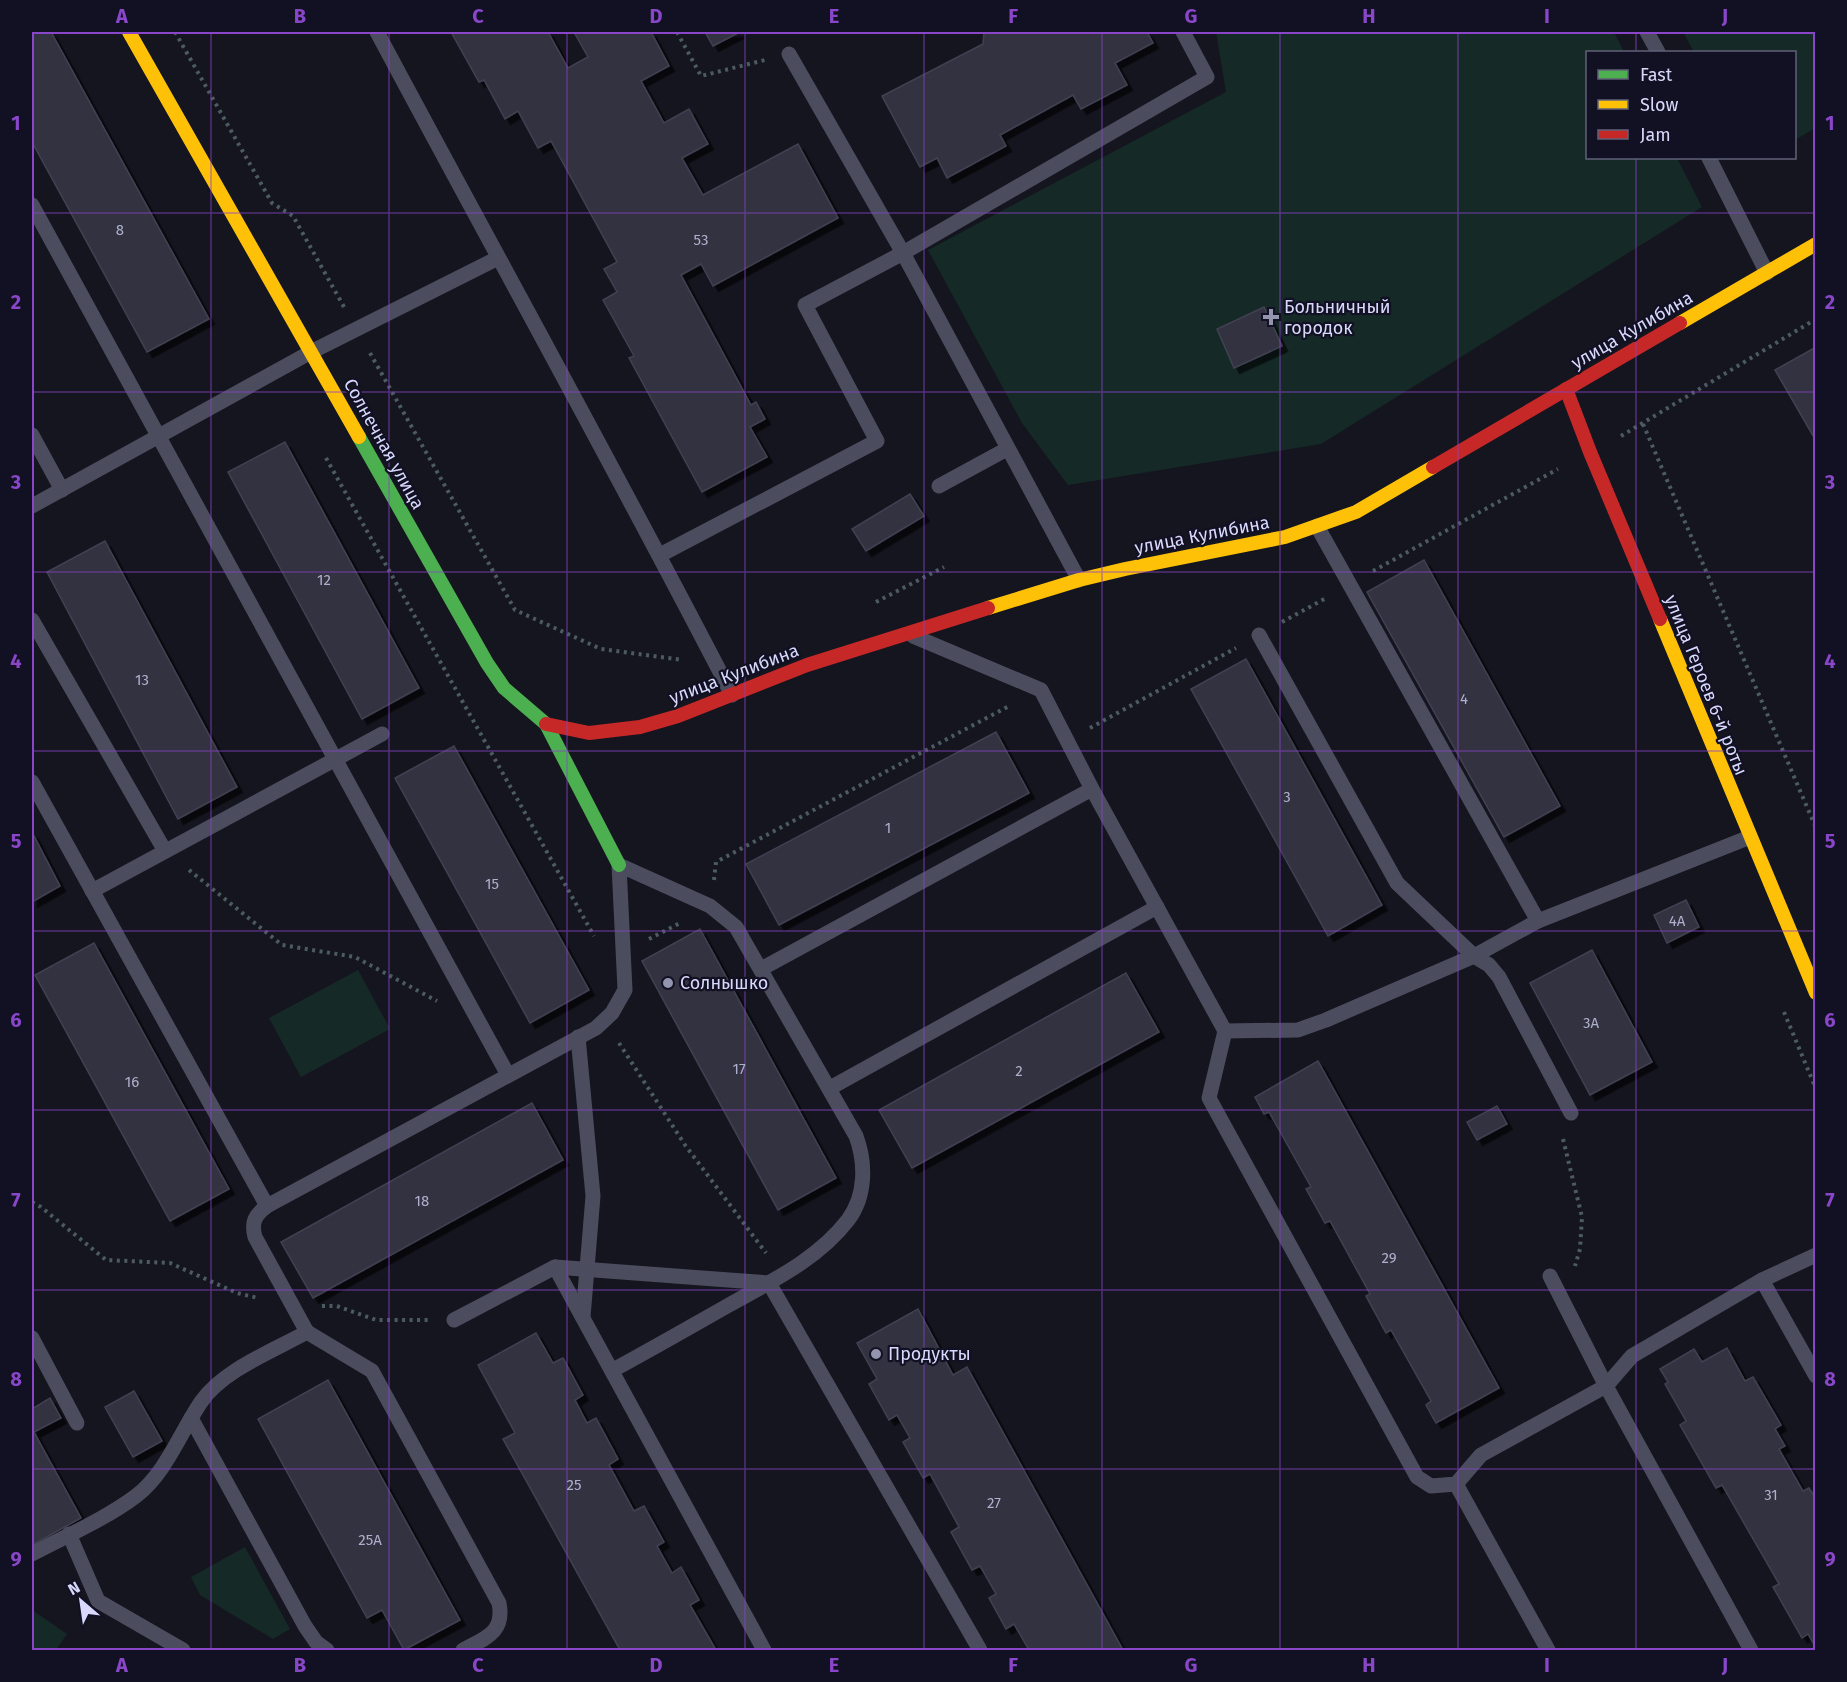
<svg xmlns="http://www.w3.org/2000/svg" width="1847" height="1682" viewBox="0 0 1847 1682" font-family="'Fira Sans',sans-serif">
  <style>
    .green { fill: #152927 }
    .building { fill: #333341; stroke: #414152; stroke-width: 1.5; filter: url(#shadow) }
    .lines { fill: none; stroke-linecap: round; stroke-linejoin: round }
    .path { stroke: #4c5b63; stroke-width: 4; stroke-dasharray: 3 4.5; stroke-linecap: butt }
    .lane { stroke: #4b4d5f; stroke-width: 15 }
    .fast { stroke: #4caf50; stroke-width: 14 }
    .slow { stroke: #ffc107; stroke-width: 14 }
    .jam { stroke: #c62828; stroke-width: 14 }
    .grid { fill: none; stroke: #8946c8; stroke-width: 1.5; stroke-opacity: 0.55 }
    .poi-dot { fill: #9394ae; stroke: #111123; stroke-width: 2 }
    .labels { text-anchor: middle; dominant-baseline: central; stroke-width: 4.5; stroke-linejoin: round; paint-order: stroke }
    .number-label { font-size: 15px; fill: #aeafcc }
    .poi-label { font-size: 18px; fill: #d7d8fb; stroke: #111123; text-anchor: start }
    .street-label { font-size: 18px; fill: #d7d8fb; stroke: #111123 }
    .neatline { fill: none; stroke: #8946c8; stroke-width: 2 }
    .grid-label { font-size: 20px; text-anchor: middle; font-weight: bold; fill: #8946c8 }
  </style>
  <defs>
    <filter id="shadow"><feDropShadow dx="5.5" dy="5.5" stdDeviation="0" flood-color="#0009"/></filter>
  </defs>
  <rect width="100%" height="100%" fill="#15151f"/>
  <g class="green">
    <path d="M 1216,32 L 1614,32 L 1624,52 L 1588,52 L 1588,158 L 1677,158 L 1702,207 L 1321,444 L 1068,485 L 1022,423 L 928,250 L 1226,92 Z"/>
    <path d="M 1683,32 L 1815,32 L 1815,128 L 1795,140 L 1794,52 L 1694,52 Z"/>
    <path d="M 358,970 L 390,1029 L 301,1077 L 269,1018 Z"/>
    <path d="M 245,1547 L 290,1629 L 273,1639 L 200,1595 L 191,1577 Z"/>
    <path d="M 32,1610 L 67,1634 L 56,1650 L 32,1650 Z"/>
  </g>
  <g class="building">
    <path d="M 32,32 L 51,32 L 209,319 L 147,352 L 32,142 Z"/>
    <path d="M 451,32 L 548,32 L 568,68 L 588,57 L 574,32 L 651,32 L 669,66 L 641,81 L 664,123 L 689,109 L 708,144 L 682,158 L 703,195 L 798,144 L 838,218 L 713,286 L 701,264 L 681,275 L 751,405 L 756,402 L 765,419 L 750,427 L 767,457 L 702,492 L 629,358 L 634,356 L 603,300 L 617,292 L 604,269 L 617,262 L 551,141 L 538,148 L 518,111 L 505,119 L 484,80 L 479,82 Z"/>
    <path d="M 705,32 L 740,32 L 713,46 Z"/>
    <path d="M 984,32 L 1147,32 L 1153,43 L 1115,63 L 1127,85 L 1081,109 L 1073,95 L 1000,135 L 1006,146 L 947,178 L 937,158 L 920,167 L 882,96 L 983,44 Z"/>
    <path d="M 1264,307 L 1282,346 L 1234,368 L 1217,329 Z"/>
    <path d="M 1816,347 L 1816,441 L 1775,370 Z"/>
    <path d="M 285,442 L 419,688 L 362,719 L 228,472 Z"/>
    <path d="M 910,494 L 924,516 L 866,551 L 852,529 Z"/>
    <path d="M 105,541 L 237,787 L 178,819 L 47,572 Z"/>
    <path d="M 1424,560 L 1560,806 L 1504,837 L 1367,592 Z"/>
    <path d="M 1246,659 L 1382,905 L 1328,936 L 1191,689 Z"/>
    <path d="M 996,732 L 1029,793 L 779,925 L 746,864 Z"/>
    <path d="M 454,746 L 589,990 L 530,1023 L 395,778 Z"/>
    <path d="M 32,832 L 60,886 L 32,902 Z"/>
    <path d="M 1686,900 L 1699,927 L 1667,943 L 1654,915 Z"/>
    <path d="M 700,929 L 836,1178 L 778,1210 L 642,961 Z"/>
    <path d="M 94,943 L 229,1189 L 170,1221 L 35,975 Z"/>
    <path d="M 1592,950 L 1652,1062 L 1590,1095 L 1530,983 Z"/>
    <path d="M 1126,973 L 1159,1032 L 912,1168 L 879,1110 Z"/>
    <path d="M 1318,1061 L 1499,1388 L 1436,1423 L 1426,1405 L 1431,1401 L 1391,1330 L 1386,1333 L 1366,1296 L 1370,1294 L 1330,1221 L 1325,1223 L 1306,1189 L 1311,1187 L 1269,1112 L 1264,1114 L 1255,1097 Z"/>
    <path d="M 532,1103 L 563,1160 L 313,1298 L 281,1242 Z"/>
    <path d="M 1497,1106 L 1507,1124 L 1477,1140 L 1467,1122 Z"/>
    <path d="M 918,1309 L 953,1375 L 967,1367 L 1123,1650 L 1029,1650 L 1014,1624 L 1006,1629 L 989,1598 L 996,1594 L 980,1566 L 972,1570 L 951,1532 L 959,1527 L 930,1474 L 923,1478 L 903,1442 L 910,1438 L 897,1415 L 889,1420 L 869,1384 L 877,1379 L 857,1343 Z"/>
    <path d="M 536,1333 L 553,1363 L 563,1358 L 583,1395 L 575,1400 L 587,1423 L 596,1418 L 618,1459 L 609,1465 L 634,1511 L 644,1506 L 664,1542 L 657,1546 L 672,1573 L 681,1567 L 699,1600 L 690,1605 L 716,1650 L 620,1650 L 503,1439 L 515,1433 L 478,1365 Z"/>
    <path d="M 1727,1348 L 1745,1381 L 1753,1377 L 1781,1425 L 1775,1429 L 1785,1446 L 1779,1449 L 1803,1491 L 1809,1488 L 1816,1499 L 1816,1648 L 1808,1634 L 1802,1638 L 1773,1587 L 1779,1584 L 1722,1485 L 1716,1488 L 1680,1425 L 1686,1421 L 1665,1384 L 1668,1382 L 1660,1369 L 1694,1349 L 1702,1362 Z"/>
    <path d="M 328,1380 L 460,1620 L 404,1650 L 382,1610 L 367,1618 L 258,1419 Z"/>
    <path d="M 134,1391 L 162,1441 L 133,1457 L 105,1407 Z"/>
    <path d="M 50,1398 L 61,1418 L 34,1432 L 81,1518 L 32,1545 L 32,1409 Z"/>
  </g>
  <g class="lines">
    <g class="path">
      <path d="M 175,32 L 272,203 L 293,216 L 344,307"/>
      <path d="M 677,32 L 701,76 L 765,60"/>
      <path d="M 370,353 L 515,610 L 601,649 L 683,660"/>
      <path d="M 1643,424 L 1816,828"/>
      <path d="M 1621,436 L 1816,319"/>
      <path d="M 326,458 L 594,936"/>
      <path d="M 1373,571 L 1558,469"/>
      <path d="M 876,602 L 944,567"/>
      <path d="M 1282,622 L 1328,597"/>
      <path d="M 1090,728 L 1236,648"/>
      <path d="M 189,870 L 282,945 L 355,957 L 437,1001"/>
      <path d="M 714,880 L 716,862 L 1011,705"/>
      <path d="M 649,939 L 682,922"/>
      <path d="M 1784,1012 L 1816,1089"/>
      <path d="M 619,1043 L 685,1145 L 766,1253"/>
      <path d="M 1563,1139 L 1582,1217 L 1580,1249 L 1575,1266"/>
      <path d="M 32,1202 L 41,1207 L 106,1260 L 170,1263 L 237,1293 L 258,1298"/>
      <path d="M 322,1306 L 337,1306 L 376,1320 L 429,1320"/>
    </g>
    <g class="lane">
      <path d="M 377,32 C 495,253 617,472 732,695"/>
      <path d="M 1647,32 L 1658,52"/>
      <path d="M 789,54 L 903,253 L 1079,580"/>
      <path d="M 1709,158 L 1767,273"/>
      <path d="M 32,205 L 508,1075"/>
      <path d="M 32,435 L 62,490"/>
      <path d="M 939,486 L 1007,449"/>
      <path d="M 32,506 L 311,352 L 498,258"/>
      <path d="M 1317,526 L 1538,921"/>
      <path d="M 660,555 L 877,441 L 805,305 L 903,253 L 1207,77 L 1183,32"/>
      <path d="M 32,620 L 165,851"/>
      <path d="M 1259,635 L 1397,883 L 1474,956 L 1489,965 L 1499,977 L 1571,1113"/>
      <path d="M 913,636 L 1041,690 L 1092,789 L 1225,1031 L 1209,1098 L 1417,1477 L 1431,1486 L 1456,1484 L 1481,1455 L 1606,1386 L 1632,1356 L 1762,1280 L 1816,1376"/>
      <path d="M 32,782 L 267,1206"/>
      <path d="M 92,891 L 382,734"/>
      <path d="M 761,969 L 1092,789"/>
      <path d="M 1225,1031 L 1298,1030 L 1326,1020 L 1474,956 L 1538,921 L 1750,837"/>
      <path d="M 578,1037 L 593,1196 L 583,1317"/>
      <path d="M 830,1088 L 1157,907"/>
      <path d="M 555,1267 L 764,1650"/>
      <path d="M 1550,1276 L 1606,1386 L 1751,1650"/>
      <path d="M 1762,1280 L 1816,1255"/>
      <path d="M 769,1283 L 980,1650"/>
      <path d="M 454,1320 L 555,1267 L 769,1283"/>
      <path d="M 307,1332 L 372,1371 L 499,1603 C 505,1633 485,1638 463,1650"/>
      <path d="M 32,1338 L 77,1423"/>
      <path d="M 191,1418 L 305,1626 L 316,1642 L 327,1650"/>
      <path d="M 1456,1484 L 1548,1650"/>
      <path d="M 69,1534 L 98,1601 L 183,1650"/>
      <path d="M 32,1554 C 64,1537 107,1518 136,1496 C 166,1473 180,1433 201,1402 C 223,1370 273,1351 307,1332 L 255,1237 C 251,1222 255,1215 267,1206 L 596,1028 L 612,1013 L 625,990 L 619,865 L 710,906 L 736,927 L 856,1136 C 866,1163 866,1196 848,1220 C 818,1259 772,1281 729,1305 C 690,1327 652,1349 613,1370"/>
    </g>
    <path class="fast" d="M 359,437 L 487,663 L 504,688 L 546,724 L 619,865"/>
    <g class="slow">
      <path d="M 129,32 L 359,437"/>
      <path d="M 1680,323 L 1816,244"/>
      <path d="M 988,608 L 1079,580 L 1125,569 L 1285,537 L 1356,512 L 1433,467"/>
      <path d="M 1660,619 L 1816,993"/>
    </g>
    <g class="jam">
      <path d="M 1566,389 L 1590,452 L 1660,619"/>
      <path d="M 1433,467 L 1680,323"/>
      <path d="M 546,724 L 589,733 L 640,727 L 678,716 L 807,665 L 988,608"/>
    </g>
  </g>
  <path class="grid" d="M 211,32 L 211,1650M 389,32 L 389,1650M 567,32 L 567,1650M 745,32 L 745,1650M 924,32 L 924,1650M 1102,32 L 1102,1650M 1280,32 L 1280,1650M 1458,32 L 1458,1650M 1636,32 L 1636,52M 1636,158 L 1636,1650M 32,213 L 1816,213M 32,392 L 1816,392M 32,572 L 1816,572M 32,751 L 1816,751M 32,931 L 1816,931M 32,1110 L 1816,1110M 32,1290 L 1816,1290M 32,1469 L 1816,1469"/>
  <g class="poi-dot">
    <path d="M1268 308h6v6h6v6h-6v6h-6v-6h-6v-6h6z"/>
    <circle cx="668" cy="983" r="6"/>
    <circle cx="876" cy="1354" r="6"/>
  </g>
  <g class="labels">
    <g class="number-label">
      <text x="120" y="230">8</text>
      <text x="701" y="240">53</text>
      <text x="324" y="580">12</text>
      <text x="142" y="680">13</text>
      <text x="1464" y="699">4</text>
      <text x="1287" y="797">3</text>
      <text x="888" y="828">1</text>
      <text x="492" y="884">15</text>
      <text x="1677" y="921">4А</text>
      <text x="1591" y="1023">3А</text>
      <text x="739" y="1069">17</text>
      <text x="1019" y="1071">2</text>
      <text x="132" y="1082">16</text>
      <text x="422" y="1201">18</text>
      <text x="1389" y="1258">29</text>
      <text x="574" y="1485">25</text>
      <text x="1771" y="1495">31</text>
      <text x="994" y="1503">27</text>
      <text x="370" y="1540">25А</text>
    </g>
    <g class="poi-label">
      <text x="1284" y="307">Больничный<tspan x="1284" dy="21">городок</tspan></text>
      <text x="680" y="983">Солнышко</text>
      <text x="888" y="1354">Продукты</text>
    </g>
    <g class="street-label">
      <text transform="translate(1632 330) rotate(-30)">улица Кулибина</text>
      <text transform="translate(384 444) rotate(61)">Солнечная улица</text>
      <text transform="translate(1202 535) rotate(-11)">улица Кулибина</text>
      <text transform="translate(734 674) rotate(-21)">улица Кулибина</text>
      <text transform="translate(1706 685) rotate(68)">улица Героев 6-й роты</text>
    </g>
  </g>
  <rect width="1847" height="1682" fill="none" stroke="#111123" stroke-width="66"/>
  <rect x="1586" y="51" width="210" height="108" fill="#111123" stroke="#606179" stroke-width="1.5"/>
  <rect x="1598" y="70" width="30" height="9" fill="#4caf50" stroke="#606179" stroke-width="1.5"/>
  <text x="1640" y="81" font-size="18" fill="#d7d8fb">Fast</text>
  <rect x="1598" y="100" width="30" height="9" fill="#ffc107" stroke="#606179" stroke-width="1.5"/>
  <text x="1640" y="111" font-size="18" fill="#d7d8fb">Slow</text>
  <rect x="1598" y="130" width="30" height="9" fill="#c62828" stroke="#606179" stroke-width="1.5"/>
  <text x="1640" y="141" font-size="18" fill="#d7d8fb">Jam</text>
  <g transform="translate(81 1601) rotate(331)" stroke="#111123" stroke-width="4.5" paint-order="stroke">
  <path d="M0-4.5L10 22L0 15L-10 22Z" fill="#d7d8fb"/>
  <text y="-9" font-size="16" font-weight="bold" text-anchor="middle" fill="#d7d8fb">N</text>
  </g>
  <rect x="33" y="33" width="1781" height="1616" class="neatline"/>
  <g class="grid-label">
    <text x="122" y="23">A</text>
    <text x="300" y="23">B</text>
    <text x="478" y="23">C</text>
    <text x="656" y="23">D</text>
    <text x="834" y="23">E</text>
    <text x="1013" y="23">F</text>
    <text x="1191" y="23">G</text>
    <text x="1369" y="23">H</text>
    <text x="1547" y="23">I</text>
    <text x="1725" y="23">J</text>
    <text x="16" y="130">1</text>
    <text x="1830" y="130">1</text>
    <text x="16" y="309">2</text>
    <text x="1830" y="309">2</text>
    <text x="16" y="489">3</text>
    <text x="1830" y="489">3</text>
    <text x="16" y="668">4</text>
    <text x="1830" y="668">4</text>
    <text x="16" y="848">5</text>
    <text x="1830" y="848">5</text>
    <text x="16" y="1027">6</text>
    <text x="1830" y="1027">6</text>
    <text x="16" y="1207">7</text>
    <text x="1830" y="1207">7</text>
    <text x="16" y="1386">8</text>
    <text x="1830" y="1386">8</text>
    <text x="16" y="1566">9</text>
    <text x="1830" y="1566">9</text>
    <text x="122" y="1672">A</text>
    <text x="300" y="1672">B</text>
    <text x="478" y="1672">C</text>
    <text x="656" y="1672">D</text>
    <text x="834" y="1672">E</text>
    <text x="1013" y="1672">F</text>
    <text x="1191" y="1672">G</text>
    <text x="1369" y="1672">H</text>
    <text x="1547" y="1672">I</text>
    <text x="1725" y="1672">J</text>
  </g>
</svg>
